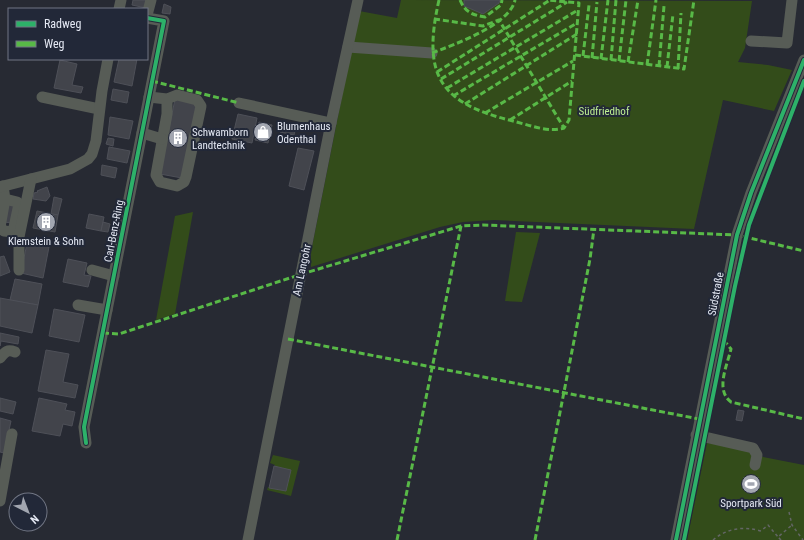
<svg xmlns="http://www.w3.org/2000/svg" width="804" height="540" viewBox="0 0 804 540" font-family="'Roboto Condensed',sans-serif">
  <style>
    .green { fill: #334c1a }
    .building { fill: #42444b; stroke: #4e5058 }
    .lines { fill: none; stroke-linecap: round; stroke-linejoin: round }
    .path { stroke: #636665; stroke-width: 1.5; stroke-dasharray: 3 3; stroke-linecap: butt }
    .minor { stroke: #575c56; stroke-width: 11 }
    .quiet { stroke: #58b947; stroke-width: 3; stroke-dasharray: 6 3; stroke-linecap: butt }
    .cycleway-casing { stroke: #222838; stroke-width: 6 }
    .cycleway { stroke: #2db169; stroke-width: 4 }
    .labels { text-anchor: middle; dominant-baseline: central; stroke-width: 4; stroke-linejoin: round; paint-order: stroke }
    .park-label { font-size: 11px; fill: #bff093; stroke: #222838 }
    .poi-label { font-size: 11px; fill: #e5e9f4; stroke: #222838; text-anchor: start }
    .street-label { font-size: 11px; fill: #e5e9f4; stroke: #222838 }
  </style>
  <rect width="100%" height="100%" fill="#272a33"/>
  <g class="green">
    <path d="M 401,0 L 752,1 L 745,48 L 738,62 L 768,65 L 792,70 L 774,111 L 723,100 L 694,229 L 494,220 L 463,222 L 440,227 L 311,267 L 311,252 L 359,11 L 397,18 Z"/>
    <path d="M 193,212 L 175,314 L 156,320 L 175,216 Z"/>
    <path d="M 516,232 L 540,233 L 522,302 L 505,301 Z"/>
    <path d="M 707,443 L 751,449 L 763,457 L 804,465 L 804,540 L 687,540 Z"/>
    <path d="M 273,455 L 300,461 L 291,496 L 267,490 L 268,487 L 270,488 L 275,465 L 270,463 Z"/>
  </g>
  <g class="building">
    <path d="M 133,0 L 145,0 L 147,2 L 146,8 L 132,5 Z"/>
    <path d="M 464,0 L 500,0 L 499,3 L 483,14 L 464,6 Z"/>
    <path d="M 164,4 L 171,7 L 170,14 L 162,13 Z"/>
    <path d="M 119,59 L 137,59 L 132,86 L 114,82 Z"/>
    <path d="M 60,60 L 77,64 L 72,85 L 83,87 L 81,93 L 54,88 Z"/>
    <path d="M 113,89 L 129,92 L 127,103 L 111,100 Z"/>
    <path d="M 175,99 L 197,103 L 182,178 L 160,174 Z"/>
    <path d="M 238,114 L 257,118 L 252,143 L 232,139 Z"/>
    <path d="M 110,117 L 133,121 L 129,139 L 108,135 Z"/>
    <path d="M 259,122 L 272,125 L 268,143 L 255,140 Z"/>
    <path d="M 281,123 L 296,126 L 294,135 L 280,132 Z"/>
    <path d="M 108,138 L 114,139 L 113,146 L 106,144 Z"/>
    <path d="M 109,147 L 130,151 L 127,163 L 107,159 Z"/>
    <path d="M 298,148 L 314,151 L 304,190 L 289,186 Z"/>
    <path d="M 102,165 L 117,168 L 115,178 L 101,175 Z"/>
    <path d="M 47,187 L 50,196 L 46,201 L 33,199 L 34,193 L 38,192 L 37,191 Z"/>
    <path d="M 54,197 L 62,199 L 58,215 L 51,214 Z"/>
    <path d="M 8,203 L 16,204 L 12,223 L 4,222 Z"/>
    <path d="M 37,211 L 58,215 L 55,232 L 33,228 Z"/>
    <path d="M 89,214 L 104,217 L 101,231 L 86,228 Z"/>
    <path d="M 103,222 L 110,224 L 108,232 L 101,231 Z"/>
    <path d="M 27,243 L 49,247 L 43,278 L 21,273 Z"/>
    <path d="M 4,256 L 10,272 L 0,276 L 0,257 Z"/>
    <path d="M 68,259 L 87,263 L 84,275 L 91,276 L 88,287 L 63,282 Z"/>
    <path d="M 15,279 L 42,284 L 38,305 L 10,300 Z"/>
    <path d="M 0,298 L 38,305 L 32,333 L 0,326 Z"/>
    <path d="M 54,309 L 85,315 L 79,342 L 49,336 Z"/>
    <path d="M 0,333 L 19,337 L 18,344 L 1,341 L 0,346 Z"/>
    <path d="M 46,350 L 69,354 L 63,382 L 78,385 L 75,398 L 38,391 Z"/>
    <path d="M 0,398 L 16,402 L 13,414 L 0,411 Z"/>
    <path d="M 39,398 L 67,404 L 65,410 L 75,412 L 72,426 L 63,424 L 60,436 L 32,431 Z"/>
    <path d="M 738,410 L 744,411 L 742,421 L 736,420 Z"/>
    <path d="M 0,418 L 11,421 L 4,453 L 0,452 Z"/>
    <path d="M 274,466 L 291,470 L 286,491 L 269,488 Z"/>
  </g>
  <g class="lines">
    <g class="path">
      <path d="M 789,512 L 792,525 L 803,540"/>
      <path d="M 713,540 C 727,528 744,526 761,531 L 768,525 L 778,537"/>
      <path d="M 781,540 L 778,537 L 792,525"/>
    </g>
    <g class="minor">
      <path d="M 119,9 L 121,0"/>
      <path d="M 147,15 L 151,0"/>
      <path d="M 751,41 L 787,43 L 792,0"/>
      <path d="M 348,47 L 432,53"/>
      <path d="M 42,97 L 99,109"/>
      <path d="M 149,97 L 167,99 L 177,95 L 197,100 L 201,106 L 186,177 L 184,182 L 177,186 L 160,182 L 156,175 L 167,114 L 167,99"/>
      <path d="M 239,103 L 331,123"/>
      <path d="M 142,133 L 162,139"/>
      <path d="M 3,186 L 5,199 L 0,227 L 4,231 L 13,232 L 19,204 L 17,202 L 5,199"/>
      <path d="M 0,187 L 70,169 L 88,159 L 92,154 L 96,141 L 102,91 L 108,59"/>
      <path d="M 19,270 L 19,237 L 31,179"/>
      <path d="M 92,270 L 114,276"/>
      <path d="M 78,305 L 107,310"/>
      <path d="M 0,358 C 5,352 7,349 15,352"/>
      <path d="M 696,435 L 753,448 L 757,455 L 755,465"/>
      <path d="M 86,443 L 84,427 L 164,21 L 147,18"/>
      <path d="M 0,501 L 12,434"/>
      <path d="M 248,540 L 331,123 L 358,0"/>
      <path d="M 676,540 L 737,235 L 751,193 L 804,60"/>
    </g>
    <g class="quiet">
      <path d="M 439,0 C 422,75 439,103 513,121 C 529,125 549,133 564,128 L 569,120 L 579,3 L 547,0"/>
      <path d="M 460,0 C 465,12 472,15 485,17 L 501,5 L 502,0"/>
      <path d="M 434,19 L 483,26 L 499,20 L 564,128"/>
      <path d="M 432,53 C 453,45 510,25 515,0"/>
      <path d="M 575,55 L 684,69 L 694,0"/>
      <path d="M 583,56 L 589,5"/>
      <path d="M 592,58 L 597,2"/>
      <path d="M 601,59 L 608,0"/>
      <path d="M 611,60 L 616,0"/>
      <path d="M 619,61 L 626,0"/>
      <path d="M 628,62 L 638,0"/>
      <path d="M 647,65 L 656,0"/>
      <path d="M 659,66 L 664,6"/>
      <path d="M 667,67 L 673,14"/>
      <path d="M 678,69 L 681,13"/>
      <path d="M 437,72 L 550,0"/>
      <path d="M 441,79 L 567,2"/>
      <path d="M 152,81 L 239,103"/>
      <path d="M 447,88 L 578,10"/>
      <path d="M 453,96 L 577,23"/>
      <path d="M 465,104 L 577,34"/>
      <path d="M 485,113 L 573,61"/>
      <path d="M 510,120 L 572,81"/>
      <path d="M 103,333 L 119,334 L 302,274 L 461,226 L 483,225 L 737,235 L 804,251"/>
      <path d="M 288,339 L 699,419"/>
      <path d="M 722,342 L 727,344 L 731,349 C 727,366 715,390 731,402 L 804,419"/>
      <path d="M 397,540 L 461,226"/>
      <path d="M 535,540 L 590,259 L 594,229"/>
    </g>
    <g class="cycleway-casing">
      <g id="cycleway">
        <path d="M 86,443 L 84,427 L 164,21 L 147,18"/>
        <path d="M 676,540 L 737,235 L 751,193 L 804,60"/>
        <path d="M 684,540 L 735,286 L 749,225 L 804,81"/>
      </g>
    </g>
    <use href="#cycleway" class="cycleway"/>
  </g>
  <defs>
    <g id="shop-disc" transform="scale(1)"><circle r="9.5" fill="#a2a6b0" stroke="#222838"/><path d="M-5-2.5h2.3a2.7 3.5 0 0 1 5.4 0H5L5.5 6h-11ZM-1.5-2.5h3a1.5 2.3 0 0 0-3 0Z" fill="#fff"/></g>
    <g id="building-disc" transform="scale(1)"><circle r="9.5" fill="#a2a6b0" stroke="#222838"/><path d="M-4-6H4V6H1V3H-1V6H-4ZM-2.5-4.3h1.7v1.8h-1.7ZM.8-4.3h1.7v1.8H.8ZM-2.5-1h1.7V.8h-1.7ZM.8-1h1.7V.8H.8Z" fill="#fff"/></g>
    <g id="stadium-disc" transform="scale(1)"><circle r="9.5" fill="#a2a6b0" stroke="#222838"/><path d="M0-5a6.5 5 0 1 0 0 10a6.5 5 0 1 0 0-10ZM-3.5-1.8h7v3.6h-7Z" fill="#fff"/></g>
  </defs>
  <g fill-rule="evenodd">
    <use href="#shop-disc" x="263" y="132"/>
    <use href="#building-disc" x="178" y="138"/>
    <use href="#building-disc" x="46" y="222"/>
    <use href="#stadium-disc" x="751" y="484"/>
  </g>
  <g class="labels">
    <g class="park-label">
      <text x="604" y="111">Südfriedhof</text>
    </g>
    <g class="poi-label">
      <text x="277" y="126">Blumenhaus<tspan x="277" dy="13">Odenthal</tspan></text>
      <text x="192" y="132">Schwamborn<tspan x="192" dy="13">Landtechnik</tspan></text>
      <text x="46" y="241" text-anchor="middle">Klemstein &amp; Sohn</text>
      <text x="751" y="503" text-anchor="middle">Sportpark Süd</text>
    </g>
    <g class="street-label">
      <text transform="translate(114 231) rotate(-79)">Carl-Benz-Ring</text>
      <text transform="translate(302 270) rotate(-78)">Am Langohr</text>
      <text transform="translate(716 294) rotate(-79)">Südstraße</text>
    </g>
  </g>
  <rect x="8" y="8" width="140" height="52" fill="#222838" stroke="#707583"/>
  <rect x="16" y="21" width="20" height="6" fill="#2db169" stroke="#707583"/>
  <text x="44" y="28" font-size="12" fill="#e5e9f4">Radweg</text>
  <rect x="16" y="41" width="20" height="6" fill="#58b947" stroke="#707583"/>
  <text x="44" y="48" font-size="12" fill="#e5e9f4">Weg</text>
  <g transform="translate(28 512) rotate(138)"><circle r="19" fill="#222838" stroke="#707583"/>
  <path d="M0-3L7 15L0 10L-7 15Z" fill="#a2a6b0"/>
  <text y="-6" font-size="11" font-weight="bold" text-anchor="middle" fill="#e5e9f4">N</text>
  </g>
</svg>
